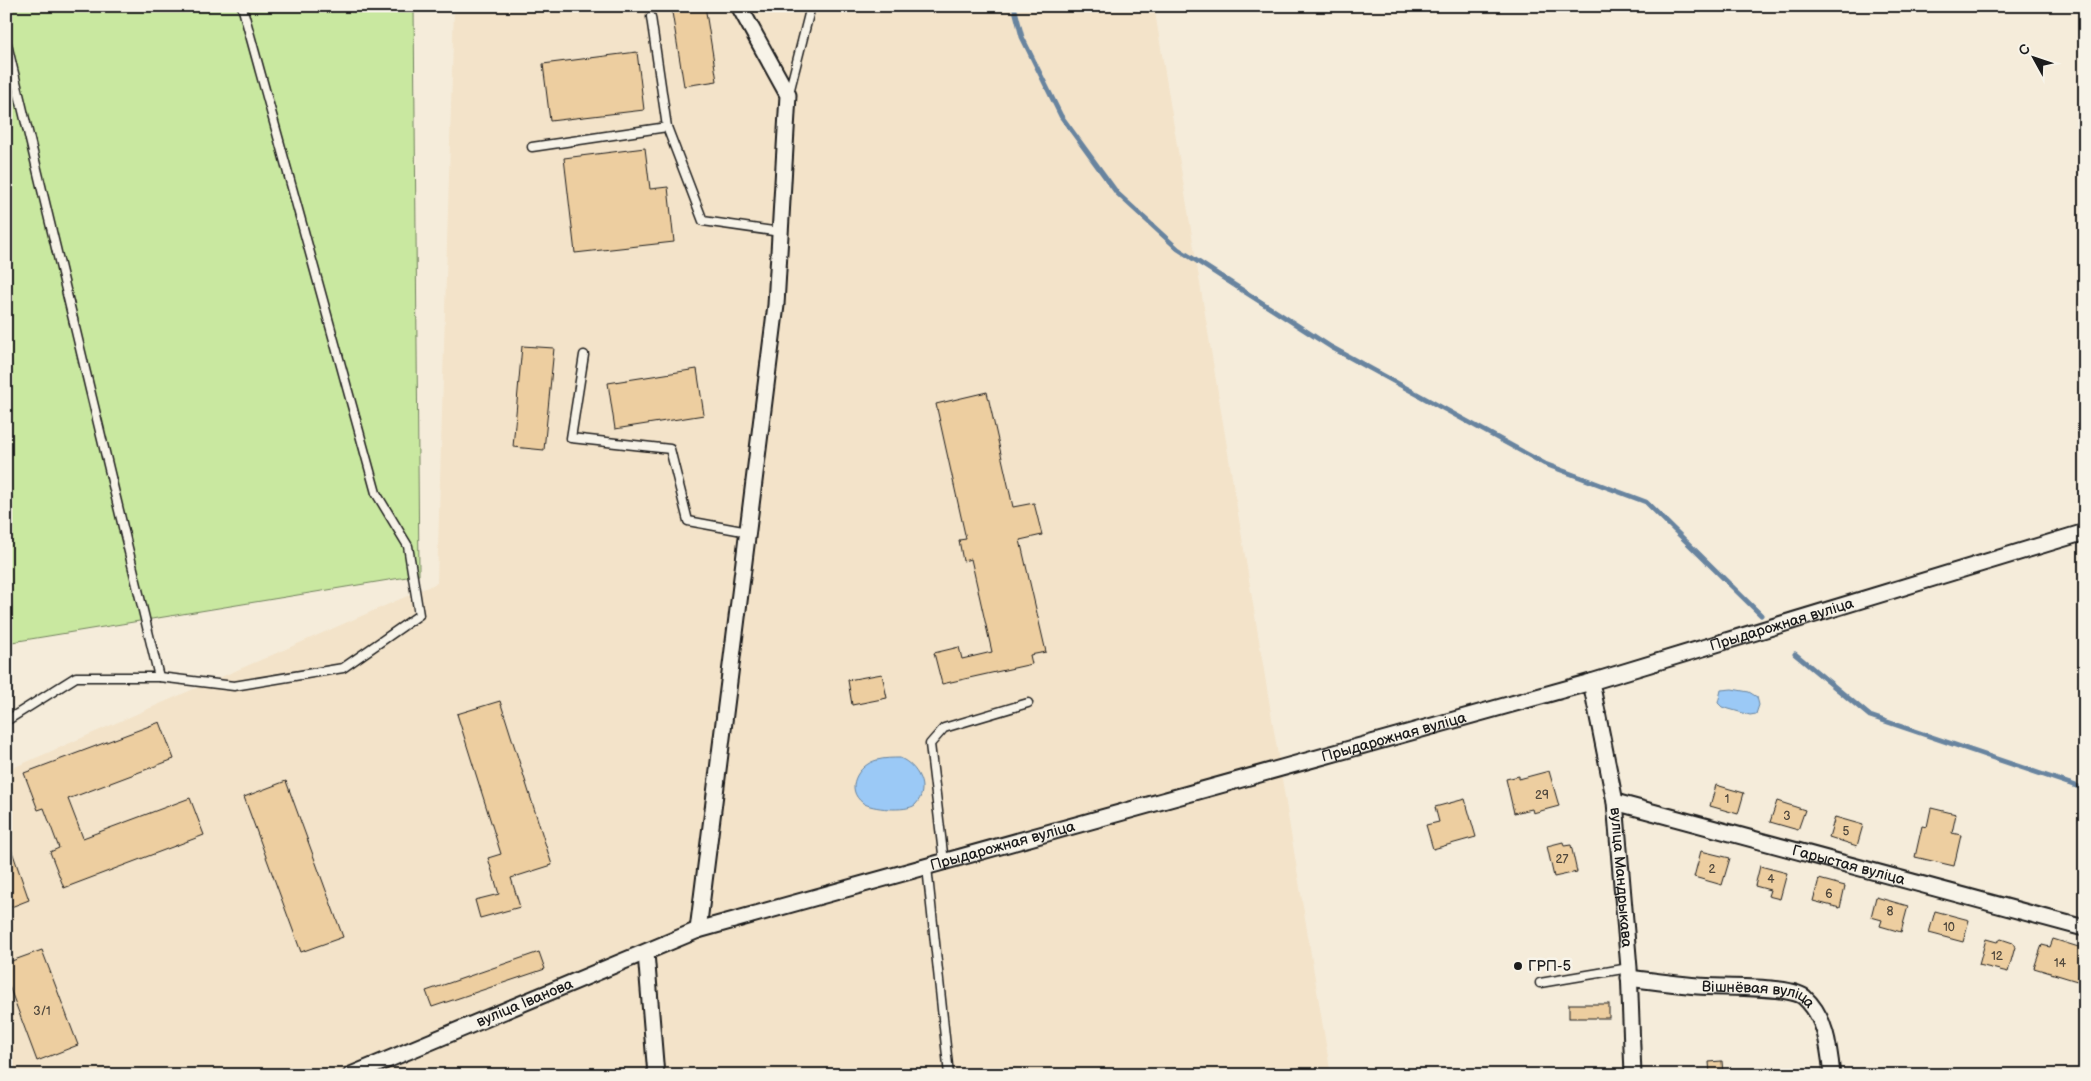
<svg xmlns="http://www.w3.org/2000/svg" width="2091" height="1081" viewBox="0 0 2091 1081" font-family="'Balsamiq Sans',sans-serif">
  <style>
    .built { fill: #f3e3c9 }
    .green { fill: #c9e8a0; stroke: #72825e }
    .water { fill: #9bc9f6; stroke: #68849f }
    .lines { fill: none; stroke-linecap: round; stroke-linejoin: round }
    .stream { stroke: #68849f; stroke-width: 5 }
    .building { fill: #edcea0; stroke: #1c1c1c }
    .lane-casing { stroke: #1c1c1c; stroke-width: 11 }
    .street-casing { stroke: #1c1c1c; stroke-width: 19 }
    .lane { stroke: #f7f3e8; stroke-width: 8 }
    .street { stroke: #f7f3e8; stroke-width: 15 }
    .poi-dot { fill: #1c1c1c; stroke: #f7f3e8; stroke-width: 2 }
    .labels { text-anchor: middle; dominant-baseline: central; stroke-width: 5; stroke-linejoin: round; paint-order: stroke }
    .number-label { font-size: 12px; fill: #50483d }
    .street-label { font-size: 15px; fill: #1c1c1c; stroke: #f7f3e8 }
    .poi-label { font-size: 15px; fill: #1c1c1c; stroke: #f7f3e8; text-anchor: start }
  </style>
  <rect width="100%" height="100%" fill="#f5ecda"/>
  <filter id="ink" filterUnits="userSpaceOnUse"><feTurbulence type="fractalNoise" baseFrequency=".02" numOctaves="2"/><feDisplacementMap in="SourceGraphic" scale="10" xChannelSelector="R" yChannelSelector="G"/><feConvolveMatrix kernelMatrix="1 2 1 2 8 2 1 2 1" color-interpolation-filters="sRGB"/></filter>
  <g filter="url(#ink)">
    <path class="built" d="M 454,6 L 1154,6 L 1331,1075 L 6,1075 L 6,771 L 437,583 Z"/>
    <path class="green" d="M 6,6 L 414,6 L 419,575 L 6,643 Z"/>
    <g class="water">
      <path d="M 1732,689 L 1749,692 L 1757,697 L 1759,705 L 1756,714 L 1750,715 L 1722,707 L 1718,703 L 1721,690 Z"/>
      <path d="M 900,758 C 917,765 931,789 915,805 C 906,812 871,809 863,803 C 844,789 858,765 877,760 C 884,758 893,758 900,758 Z"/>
    </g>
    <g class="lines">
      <g class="stream">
        <path d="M 1014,6 L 1022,37 L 1061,116 L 1117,193 L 1178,249 L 1331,347 L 1545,464 L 1646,502 L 1761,615"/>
        <path d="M 1795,654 L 1870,716 L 2085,789"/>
      </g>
    </g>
    <g class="building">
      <path d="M 671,6 L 705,6 L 717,81 L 684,86 Z"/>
      <path d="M 637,52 L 644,110 L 550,121 L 543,64 Z"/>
      <path d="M 645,148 L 650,189 L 668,187 L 674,242 L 575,253 L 564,158 Z"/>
      <path d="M 522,346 L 554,348 L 544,450 L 513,447 Z"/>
      <path d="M 697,369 L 704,415 L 615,429 L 608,383 Z"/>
      <path d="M 987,392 L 1013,507 L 1034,503 L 1042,535 L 1020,540 L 1046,652 L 1030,655 L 1032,664 L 942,684 L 934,653 L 959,647 L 962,659 L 992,652 L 971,559 L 963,561 L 959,540 L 966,539 L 936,404 Z"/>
      <path d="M 882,674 L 887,698 L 852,705 L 848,680 Z"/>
      <path d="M 500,701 L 552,865 L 511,878 L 520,907 L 480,918 L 475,900 L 499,894 L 488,858 L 501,854 L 457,714 Z"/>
      <path d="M 160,722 L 174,759 L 68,799 L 83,838 L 190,798 L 204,835 L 64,888 L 50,852 L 59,848 L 44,808 L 38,810 L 24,773 Z"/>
      <path d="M 1549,771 L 1559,806 L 1533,813 L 1532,809 L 1514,813 L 1506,779 L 1519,776 L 1519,779 Z"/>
      <path d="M 286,781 L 343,937 L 301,952 L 244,797 Z"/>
      <path d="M 1716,785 L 1744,793 L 1738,814 L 1710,806 Z"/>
      <path d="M 1465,799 L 1476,837 L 1433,849 L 1426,825 L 1439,822 L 1435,807 Z"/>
      <path d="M 1777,801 L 1805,810 L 1798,830 L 1770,822 Z"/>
      <path d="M 1931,808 L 1956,814 L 1952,833 L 1961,835 L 1954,866 L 1915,857 L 1922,826 L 1927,827 Z"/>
      <path d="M 1835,817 L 1863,825 L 1857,846 L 1829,837 Z"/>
      <path d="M 6,840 L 8,840 L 29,900 L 6,909 Z"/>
      <path d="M 1563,842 L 1564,846 L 1571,845 L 1577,872 L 1554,877 L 1547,846 Z"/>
      <path d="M 1701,851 L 1730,858 L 1722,885 L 1694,877 Z"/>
      <path d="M 1760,866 L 1787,873 L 1780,899 L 1768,896 L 1770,890 L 1755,886 Z"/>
      <path d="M 1819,879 L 1845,886 L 1840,908 L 1813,901 Z"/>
      <path d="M 1876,897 L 1908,906 L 1901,932 L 1880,926 L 1882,920 L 1871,917 Z"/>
      <path d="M 1935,911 L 1969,920 L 1963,942 L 1929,933 Z"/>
      <path d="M 1986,939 L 1997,942 L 2001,939 L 2013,943 L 2015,947 L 2008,972 L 1979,965 Z"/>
      <path d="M 2053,939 L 2085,949 L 2085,957 L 2077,981 L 2034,968 L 2042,945 L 2050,947 Z"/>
      <path d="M 42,950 L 78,1045 L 37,1061 L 6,978 L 6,963 Z"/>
      <path d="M 539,952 L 545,969 L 432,1007 L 426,991 Z"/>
      <rect x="1569" y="1004" width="40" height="14"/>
      <path d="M 1722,1061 L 1723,1075 L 1710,1075 L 1709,1062 Z"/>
    </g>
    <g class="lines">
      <g class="lane-casing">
        <g id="lane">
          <path d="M 651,17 L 667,127 L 703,221 L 780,232"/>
          <path d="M 6,40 L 159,677"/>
          <path d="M 789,93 L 811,6"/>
          <path d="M 532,147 L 667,127"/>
          <path d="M 584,355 L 571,438 L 670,449 L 688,521 L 748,532"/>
          <path d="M 6,721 L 76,677 L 159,677 L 234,686 L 343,668 L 419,615 L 408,546 L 376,493 L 242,6"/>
          <path d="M 944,862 L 930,744 L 944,728 L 1028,703"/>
          <path d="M 927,867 L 949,1075"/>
          <path d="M 1540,983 L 1629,968"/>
        </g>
      </g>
      <g class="street-casing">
        <g id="street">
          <path id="s1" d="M 1591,682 L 1615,802 L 1629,968 L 1633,1075"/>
          <path id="s2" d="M 1615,802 L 2084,928"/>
          <path d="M 698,930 L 776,305 L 788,95 L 739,6"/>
          <path d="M 646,953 L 656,1075"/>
          <path id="s3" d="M 1629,978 C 1652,981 1675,984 1698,986 C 1719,988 1789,985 1804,997 C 1826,1017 1829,1047 1832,1075"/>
          <path id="s4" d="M 351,1075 L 698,930 L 1591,682 L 2085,532"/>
        </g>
      </g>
      <use href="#lane" class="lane"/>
      <use href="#street" class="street"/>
    </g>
  </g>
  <circle class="poi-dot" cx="1518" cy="966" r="5"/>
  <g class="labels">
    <g class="number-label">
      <text x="1542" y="795">29</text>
      <text x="1727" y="799">1</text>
      <text x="1787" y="816">3</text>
      <text x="1846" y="831">5</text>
      <text x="1562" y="859">27</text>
      <text x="1712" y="869">2</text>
      <text x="1771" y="879">4</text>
      <text x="1829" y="894">6</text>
      <text x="1890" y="911">8</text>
      <text x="1949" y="927">10</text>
      <text x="1997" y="956">12</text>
      <text x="2060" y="963">14</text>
      <text x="42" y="1011">3/1</text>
    </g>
    <g class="street-label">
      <text stroke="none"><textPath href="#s4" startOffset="1502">Прыдарожная вуліца</textPath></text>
      <text stroke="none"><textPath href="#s4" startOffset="1098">Прыдарожная вуліца</textPath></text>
      <text stroke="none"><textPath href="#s4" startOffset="692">Прыдарожная вуліца</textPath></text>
      <text stroke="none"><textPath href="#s2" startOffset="242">Гарыстая вуліца</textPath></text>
      <text stroke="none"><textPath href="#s1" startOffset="198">вуліца Мандрыкава</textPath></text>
      <text stroke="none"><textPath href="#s3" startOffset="131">Вішнёвая вуліца</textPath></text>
      <text stroke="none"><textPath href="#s4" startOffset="188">вуліца Іванова</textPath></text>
    </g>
    <g class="poi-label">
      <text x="1528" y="966">ГРП-5</text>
    </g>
  </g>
  <rect width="2091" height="1081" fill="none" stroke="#f7f3e8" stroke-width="25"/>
  <rect x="12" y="12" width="2066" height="1056" fill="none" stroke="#1c1c1c" stroke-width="2" filter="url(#ink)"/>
  <g transform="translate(2034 58) rotate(310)" stroke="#f7f3e8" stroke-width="4" paint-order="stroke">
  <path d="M0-4L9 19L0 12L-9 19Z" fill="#1c1c1c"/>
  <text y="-8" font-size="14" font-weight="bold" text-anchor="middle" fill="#1c1c1c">С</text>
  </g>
</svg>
